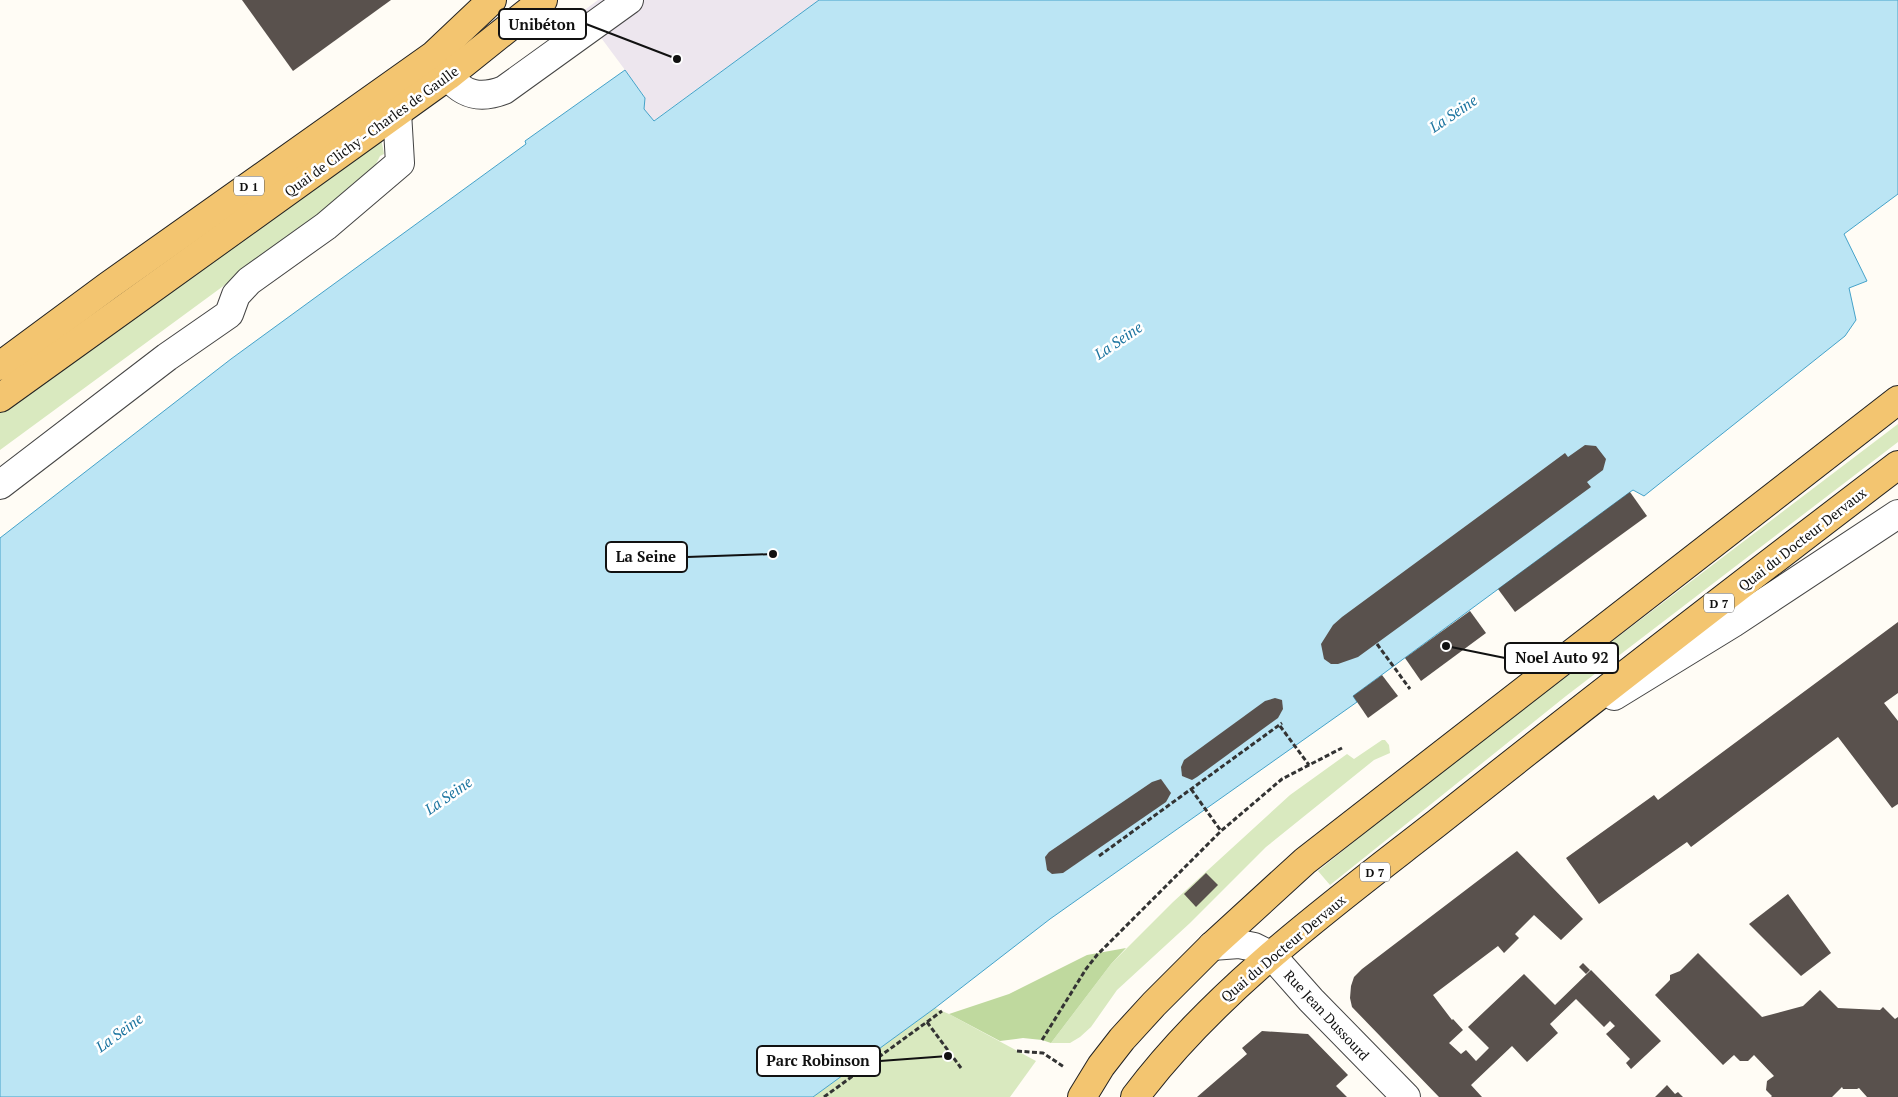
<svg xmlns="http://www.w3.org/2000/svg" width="1898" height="1097" viewBox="0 0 1898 1097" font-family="'PT Serif',serif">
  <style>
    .industrial { fill: #ede6ee }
    .green { fill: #d9e9bf }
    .forest { fill: #bfd99e }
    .water { fill: #bbe5f4; stroke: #45a2c9 }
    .building { fill: #59514d }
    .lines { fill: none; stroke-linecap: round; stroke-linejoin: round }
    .minor-casing { stroke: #444; stroke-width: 30 }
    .major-casing { stroke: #222; stroke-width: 30 }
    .path { stroke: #333; stroke-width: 3; stroke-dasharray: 5 2.5; stroke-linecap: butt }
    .minor { stroke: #fff; stroke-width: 28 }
    .major { stroke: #f3c570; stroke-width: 28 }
    .labels { text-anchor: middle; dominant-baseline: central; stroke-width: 5; stroke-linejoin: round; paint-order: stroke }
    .shield { fill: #fff; stroke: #585858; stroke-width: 1 }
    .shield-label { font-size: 12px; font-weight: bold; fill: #111 }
    .street-label { font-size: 14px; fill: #111; stroke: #fff }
    .water-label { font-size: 15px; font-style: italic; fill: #1d75a0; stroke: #fff }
    .leader { fill: none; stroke: #111; stroke-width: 2 }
    .callout-dot { fill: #111; stroke: #fff; stroke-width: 2 }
    .callout { fill: #fff; stroke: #111; stroke-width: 2 }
    .callout-label { font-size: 15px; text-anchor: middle; font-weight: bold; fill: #111 }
  </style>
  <rect width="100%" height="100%" fill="#fffcf5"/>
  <path class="industrial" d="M 598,0 L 819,0 L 653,121 L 644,109 L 645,97 L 582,12 Z"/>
  <g class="green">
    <path d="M 381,138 L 384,154 L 380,156 L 370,176 L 237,276 L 0,450 L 0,412 Z"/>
    <path d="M 1898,424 L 1898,442 L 1566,696 L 1330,885 L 1318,871 L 1440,772 Z"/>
    <path d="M 1382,740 L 1385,740 L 1389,745 L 1390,753 L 1374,760 L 1266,847 L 1190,923 L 1117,990 L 1091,1027 L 1080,1037 L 1070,1043 L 1051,1043 L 1111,964 L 1173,902 L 1290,795 L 1347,754 L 1354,759 Z"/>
    <path d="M 935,1008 L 949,1014 L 1036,1061 L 1010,1097 L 813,1097 Z"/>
  </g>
  <path class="forest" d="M 1126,948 L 1111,964 L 1051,1043 L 1042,1040 L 1023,1038 L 1000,1041 L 949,1014 L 1009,994 L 1087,955 Z"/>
  <path class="water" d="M 819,0 L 1898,0 L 1898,194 L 1844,234 L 1867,281 L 1849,288 L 1856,320 L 1845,336 L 1644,496 L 1633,490 L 1630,492 L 1353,696 L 1357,702 L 1050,919 L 935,1008 L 813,1097 L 0,1097 L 0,538 L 231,359 L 526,144 L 525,141 L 625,70 L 645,98 L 644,109 L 654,121 Z"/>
  <g class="building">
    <path d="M 242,0 L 391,0 L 293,71 Z"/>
    <path d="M 1585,445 L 1596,446 L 1606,459 L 1603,470 L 1587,482 L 1591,487 L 1358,657 L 1338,664 L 1331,664 L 1324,659 L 1321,644 L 1333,625 L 1342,617 L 1565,453 L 1568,457 Z"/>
    <path d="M 1630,492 L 1647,516 L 1515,612 L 1498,589 Z"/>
    <path d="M 1470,611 L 1486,633 L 1421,681 L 1405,658 Z"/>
    <path d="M 1898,622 L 1898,693 L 1884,703 L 1898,721 L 1898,804 L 1892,808 L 1838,737 L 1691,847 L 1687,842 L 1599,904 L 1566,858 L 1654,795 L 1658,800 Z"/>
    <path d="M 1382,675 L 1398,696 L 1368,718 L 1353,696 Z"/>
    <path d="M 1275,698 L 1282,700 L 1283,709 L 1278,718 L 1197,777 L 1192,780 L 1182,776 L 1181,767 L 1184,760 L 1265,701 Z"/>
    <path d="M 1161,779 L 1171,793 L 1166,802 L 1063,873 L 1052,874 L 1047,870 L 1045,857 L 1049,852 L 1152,782 Z"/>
    <path d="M 1517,851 L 1583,919 L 1561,940 L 1534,915 L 1515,934 L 1519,938 L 1504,953 L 1498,946 L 1433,995 L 1452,1020 L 1453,1019 L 1463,1030 L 1449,1043 L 1461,1054 L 1466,1050 L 1476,1061 L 1489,1048 L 1468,1027 L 1524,974 L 1555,1005 L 1591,970 L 1661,1041 L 1631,1069 L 1626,1063 L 1630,1059 L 1606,1034 L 1615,1026 L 1610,1021 L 1604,1027 L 1576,999 L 1550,1024 L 1558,1033 L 1527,1062 L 1512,1046 L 1471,1085 L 1482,1097 L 1439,1097 L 1352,1007 L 1350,998 L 1351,986 L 1354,977 L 1362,969 Z"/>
    <path d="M 1206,873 L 1218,885 L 1196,907 L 1184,894 Z"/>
    <path d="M 1788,894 L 1831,953 L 1801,976 L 1749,924 Z"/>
    <path d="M 1698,953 L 1762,1017 L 1803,1006 L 1820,990 L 1838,1008 L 1880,1010 L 1883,1007 L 1895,1019 L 1898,1017 L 1898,1097 L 1867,1097 L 1859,1088 L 1857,1089 L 1843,1089 L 1842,1087 L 1832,1097 L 1771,1097 L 1772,1096 L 1766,1090 L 1767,1081 L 1774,1076 L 1754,1055 L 1748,1061 L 1740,1061 L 1734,1055 L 1723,1065 L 1655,995 L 1670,980 L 1670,975 L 1680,971 Z"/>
    <path d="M 1583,963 L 1590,970 L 1586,974 L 1579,967 Z"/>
    <path d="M 1262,1031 L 1308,1034 L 1348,1075 L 1336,1086 L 1347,1097 L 1197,1097 L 1247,1054 L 1242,1048 Z"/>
    <path d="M 1667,1085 L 1675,1094 L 1678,1092 L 1683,1097 L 1655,1097 Z"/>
  </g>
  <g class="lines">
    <g class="minor-casing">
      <g id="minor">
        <path d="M 448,76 C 464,96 481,99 504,90 L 629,0"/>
        <path d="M 0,485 L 167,357 L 229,314 L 236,295 L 249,281 L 326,226 L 400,163 L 397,112"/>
        <path d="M 1614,696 L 1733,623 L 1898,514"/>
        <path d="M 1212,946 L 1239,944 L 1254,947 L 1272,956 L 1311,1000 L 1406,1097"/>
      </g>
    </g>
    <g class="major-casing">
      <g id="major">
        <path d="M 0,366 L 108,286 L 434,55 L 492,0"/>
        <path d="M 0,398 L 448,76 L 543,0"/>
        <path d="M 1082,1097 L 1101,1066 L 1122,1039 L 1154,1004 L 1212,946 L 1305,861 L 1898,400"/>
        <path d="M 1135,1097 C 1215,990 1332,905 1437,823 C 1589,702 1743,583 1898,465"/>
      </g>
    </g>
    <g class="path">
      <path d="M 1377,644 L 1410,689"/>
      <path d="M 1280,726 L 1309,765"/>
      <path d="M 1191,789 L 1221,831"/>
      <path d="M 1099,856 L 1282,723"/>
      <path d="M 927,1022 L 961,1068"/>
      <path d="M 1042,1040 L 1086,969 L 1097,955 L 1221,831 L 1282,779 L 1342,748"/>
      <path d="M 1017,1051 L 1043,1053 L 1064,1067"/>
      <path d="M 824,1097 L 942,1011"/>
    </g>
    <use href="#minor" class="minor"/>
    <use href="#major" class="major"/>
  </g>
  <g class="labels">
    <g class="shield">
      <rect x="234" y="176.5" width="30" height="19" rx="4"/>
      <rect x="1704" y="593.5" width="30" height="19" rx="4"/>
      <rect x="1360" y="862.5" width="30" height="19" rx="4"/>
    </g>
    <g class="shield-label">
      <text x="249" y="186">D 1</text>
      <text x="1719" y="603">D 7</text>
      <text x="1375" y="872">D 7</text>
    </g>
    <g class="street-label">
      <text transform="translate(371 131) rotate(-36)">Quai de Clichy - Charles de Gaulle</text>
      <text transform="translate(1802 539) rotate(-38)">Quai du Docteur Dervaux</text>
      <text transform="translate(1283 948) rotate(-40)">Quai du Docteur Dervaux</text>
      <text transform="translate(1327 1015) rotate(47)">Rue Jean Dussourd</text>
    </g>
    <g class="water-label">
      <text transform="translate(1453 113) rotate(-34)">La Seine</text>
      <text transform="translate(1118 340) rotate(-34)">La Seine</text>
      <text transform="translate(448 795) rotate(-35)">La Seine</text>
      <text transform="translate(119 1032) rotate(-36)">La Seine</text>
    </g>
  </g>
  <path class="leader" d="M677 59L586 24M773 554L687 557M1446 646L1505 658M948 1056L880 1061"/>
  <g class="callout-dot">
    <circle cx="677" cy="59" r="5"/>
    <circle cx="773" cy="554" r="5"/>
    <circle cx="1446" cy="646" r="5"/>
    <circle cx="948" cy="1056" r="5"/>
  </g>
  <g class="callout">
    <rect x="499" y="9" width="87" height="30" rx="5"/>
    <rect x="606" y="542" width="81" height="30" rx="5"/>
    <rect x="1505" y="643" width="113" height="30" rx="5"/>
    <rect x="757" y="1046" width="123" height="30" rx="5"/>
  </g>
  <g class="callout-label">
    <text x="542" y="30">Unibéton</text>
    <text x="646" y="562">La Seine</text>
    <text x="1562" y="663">Noel Auto 92</text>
    <text x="818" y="1066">Parc Robinson</text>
  </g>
</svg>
